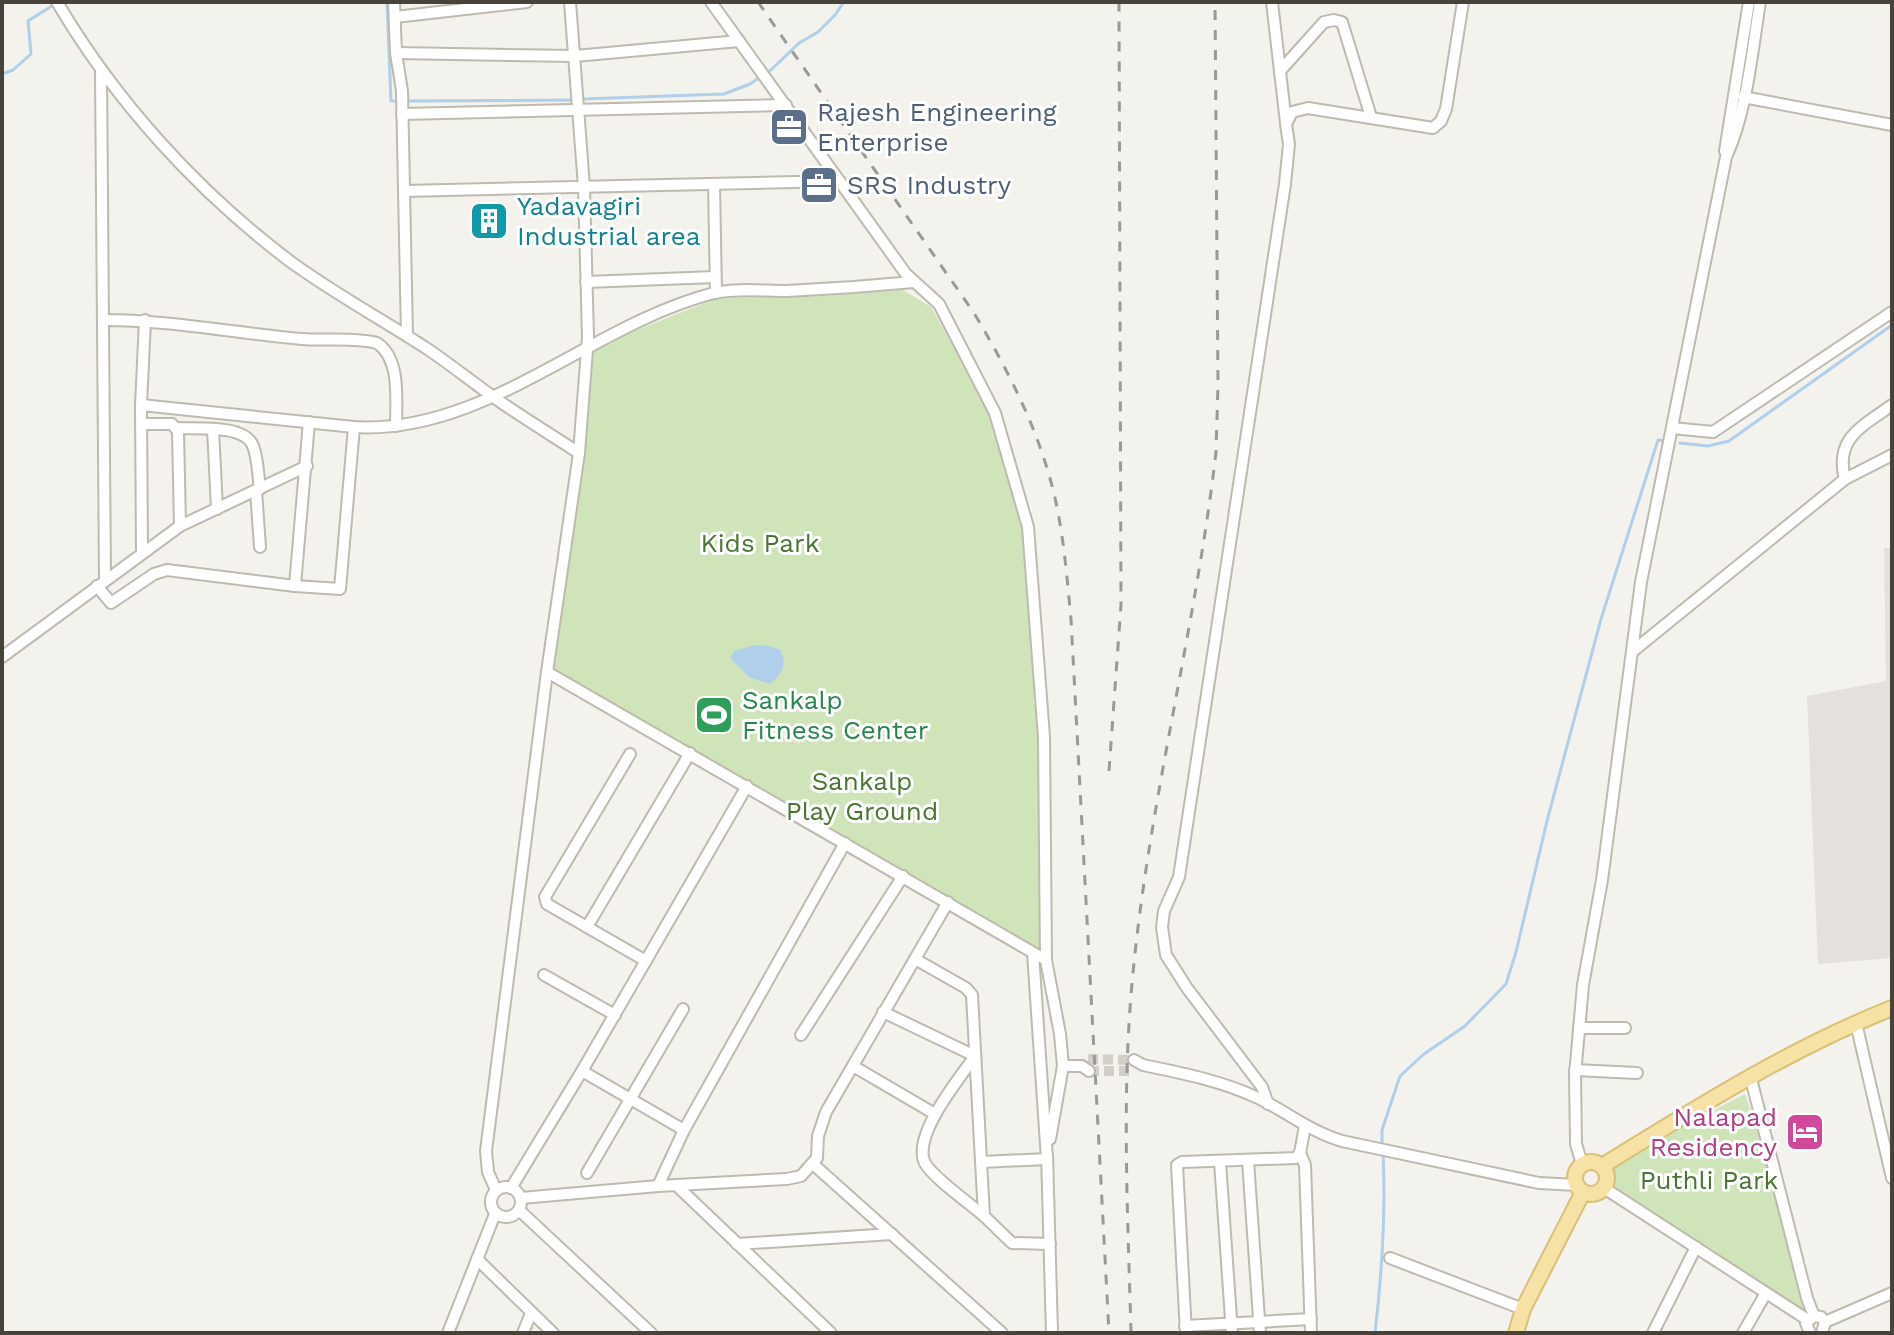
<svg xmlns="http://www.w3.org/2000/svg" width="1894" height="1335" viewBox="0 0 1894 1335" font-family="'Work Sans',sans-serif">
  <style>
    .industrial { fill: #e4e1dd }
    .green { fill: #cfe4b9 }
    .water { fill: #afcfeb }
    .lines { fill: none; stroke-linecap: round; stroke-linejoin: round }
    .stream { stroke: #afcfeb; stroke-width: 3 }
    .minor-tunnel { stroke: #d2cfc8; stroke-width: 10; stroke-dasharray: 10 5; stroke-linecap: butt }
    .minor-casing { stroke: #bfbaaf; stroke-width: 14 }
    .major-casing { stroke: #dac075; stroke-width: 18 }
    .minor { stroke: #fff; stroke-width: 10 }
    .major { stroke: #f5e2a4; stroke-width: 14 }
    .rail { stroke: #999; stroke-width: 3; stroke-dasharray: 10 10; stroke-linecap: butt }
    .labels { text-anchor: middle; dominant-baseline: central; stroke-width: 6; stroke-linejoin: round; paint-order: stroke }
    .service-label { font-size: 26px; fill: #4e5e75; stroke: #fff; text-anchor: start }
    .culture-label { font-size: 26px; fill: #0d838f; stroke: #fff; text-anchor: start }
    .park-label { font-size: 26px; fill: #487632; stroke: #fff }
    .leisure-label { font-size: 26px; fill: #27864d; stroke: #fff; text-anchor: start }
    .hotel-label { font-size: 26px; fill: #b23c85; stroke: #fff; text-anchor: end }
  </style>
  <rect width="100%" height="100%" fill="#f4f2ec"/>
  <path class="industrial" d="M 1884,548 L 1892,548 L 1892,958 L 1818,964 L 1807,696 L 1886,681 Z"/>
  <g class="green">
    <path d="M 903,290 L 931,307 L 989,410 L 1023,528 L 1039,737 L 1042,953 L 551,669 L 592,348 L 715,299 Z"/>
    <path d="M 1745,1094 L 1815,1313 L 1808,1318 L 1605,1188 L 1609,1179 L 1605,1166 Z"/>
  </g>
  <path class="water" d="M 756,645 L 770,646 L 780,650 C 788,664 782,674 770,684 L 749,677 L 730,658 L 734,651 Z"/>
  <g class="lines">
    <g class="stream">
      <path d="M 183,2 L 197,2"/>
      <path d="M 387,2 L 391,101 L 398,101"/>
      <path d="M 2,74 L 13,70 L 31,54 L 28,21 L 55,4"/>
      <path d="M 582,99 L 724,94 L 750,84 L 772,69 L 799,43 L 818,32 L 835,15 L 844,2"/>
      <path d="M 406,101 L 574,100"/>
      <path d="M 1680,443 L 1708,446 L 1729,441 L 1892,325"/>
      <path d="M 1382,1146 L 1382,1130 L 1400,1076 L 1424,1054 L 1465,1026 L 1506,984 L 1516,952 L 1547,821 L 1601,619 L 1658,440 L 1665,441"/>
      <path d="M 1375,1333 C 1382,1273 1386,1214 1383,1153"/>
    </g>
    <g class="minor-tunnel">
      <path d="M 1088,1059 L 1134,1060"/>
      <path d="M 1089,1071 L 1134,1071"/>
    </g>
    <g class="minor-casing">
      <g id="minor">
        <path d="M 57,2 C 116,102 198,192 291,262 C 335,294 383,320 429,350 C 451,365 471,381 492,396 C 520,416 550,434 579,453"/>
        <path d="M 394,2 L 396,53 L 402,91 L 407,336"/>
        <path d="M 711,2 L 906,274 L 939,304 L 995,413 L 1028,527 L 1044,737 L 1046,960"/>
        <path d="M 1272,2 L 1286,123"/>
        <path d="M 395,17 L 527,2"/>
        <path d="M 396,53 L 575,56 L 739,41"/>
        <path d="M 101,71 L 105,580"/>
        <path d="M 1280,71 L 1324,22 L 1334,20 L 1342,22 L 1371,117"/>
        <path d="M 1743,97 L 1892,125"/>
        <path d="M 402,114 L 786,105"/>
        <path d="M 1725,151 L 1749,2"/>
        <path d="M 714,184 L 716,293"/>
        <path d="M 404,191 L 840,181"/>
        <path d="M 586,282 L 715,277"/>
        <path d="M 103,320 C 169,320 235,333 302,339 C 326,341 353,337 377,343 C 401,359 396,400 396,426"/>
        <path d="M 141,405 L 354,427 C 485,435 592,324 714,293 C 737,288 764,291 787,291 C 830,289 872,286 914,282"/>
        <path d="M 141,424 L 172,424 L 178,431 L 180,526"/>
        <path d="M 177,428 C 196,429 245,424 253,446 C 258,458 258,476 260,489"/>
        <path d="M 1672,428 L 1713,432 L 1892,312"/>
        <path d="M 213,429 L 217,509"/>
        <path d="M 1845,479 C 1834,438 1863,426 1892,405"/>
        <path d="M 256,491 L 260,547"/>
        <path d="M 142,552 L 141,405 L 145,320"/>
        <path d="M 97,586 L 111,603 L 154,574 L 167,570 L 295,586 L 340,589 L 354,427"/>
        <path d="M 295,586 L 309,422"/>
        <path d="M 1633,651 L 1845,479 L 1892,455"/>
        <path d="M 2,657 L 180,526 L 307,466"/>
        <path d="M 547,672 L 1046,960 L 1060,1034 L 1063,1066 L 1082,1066 L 1089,1071"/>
        <path d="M 630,754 L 545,897 L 547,904 L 646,961"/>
        <path d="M 587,927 L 690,753"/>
        <path d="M 915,959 L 966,988 L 972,995 L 984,1216 L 1012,1243 L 1050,1244"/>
        <path d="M 544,975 L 615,1015"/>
        <path d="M 883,1012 L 975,1056 C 959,1079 914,1133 924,1161 C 929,1175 972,1205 984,1216"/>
        <path d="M 1856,1023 L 1892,1178"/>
        <path d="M 1579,1028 L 1625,1028"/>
        <path d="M 801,1035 L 903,876"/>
        <path d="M 1134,1060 L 1143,1065 C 1182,1073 1222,1081 1258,1098 C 1287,1112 1311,1132 1342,1141 L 1539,1183 L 1577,1185"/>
        <path d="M 853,1066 L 935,1114"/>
        <path d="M 1575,1070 L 1637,1073"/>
        <path d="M 582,1071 L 684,1130"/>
        <path d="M 1750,1075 L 1807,1298 L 1814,1316"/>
        <path d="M 1268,1104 L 1262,1087 L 1187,988 L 1166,955 L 1162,927 L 1164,911 L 1179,877 L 1285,184 L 1289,144 L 1286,124 L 1292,112 L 1308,108 L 1433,128 L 1441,121 L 1446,109 L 1463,2"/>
        <path d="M 1050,1139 L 1063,1066"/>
        <path d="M 1300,1153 L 1305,1165 L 1311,1333"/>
        <path d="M 1047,1155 L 1052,1333"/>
        <path d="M 1248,1161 L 1260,1333"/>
        <path d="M 981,1162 L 1047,1159 L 1033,953"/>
        <path d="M 1220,1162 L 1232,1333"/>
        <path d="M 813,1164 L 1002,1333"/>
        <path d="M 1582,1164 L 1576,1144 L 1575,1075 L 1583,985 L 1602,880 L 1641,582 L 1726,157 C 1747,111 1752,52 1760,2"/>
        <path d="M 587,1173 L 683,1009"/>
        <path d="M 676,1185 L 831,1333"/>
        <path d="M 658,1186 L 684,1130 L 845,843"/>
        <circle cx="506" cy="1202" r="15"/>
        <path d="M 511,1188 L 582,1071 L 747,786"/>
        <path d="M 1604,1188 L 1808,1320"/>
        <path d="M 496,1190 L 488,1172 L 486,1151 L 547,672 L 579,453 L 588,337 L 584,187 L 570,2"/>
        <path d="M 521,1198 L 658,1186 L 787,1179 L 801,1176 L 817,1158 L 818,1136 L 826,1112 L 948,902"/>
        <path d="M 519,1210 L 651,1333"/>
        <path d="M 737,1244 L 892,1234"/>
        <path d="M 1390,1258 L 1523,1309"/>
        <path d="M 477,1259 L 553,1333"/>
        <path d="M 1825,1322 L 1892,1293"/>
        <path d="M 1185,1326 L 1311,1319"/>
        <path d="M 448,1333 L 495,1214"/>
        <path d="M 523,1333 L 531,1313"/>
        <path d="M 1186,1333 L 1177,1165 L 1182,1162 L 1296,1158 L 1300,1153 L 1305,1126"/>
        <path d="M 1653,1333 L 1696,1247"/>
        <path d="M 1743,1333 L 1766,1293"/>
        <path d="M 1810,1333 L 1806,1323 L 1814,1316 L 1821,1317 L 1825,1322 L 1822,1333"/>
      </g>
    </g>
    <g class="major-casing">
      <g id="major">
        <circle cx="1591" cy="1178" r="16"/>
        <path d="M 1602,1166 C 1696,1108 1789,1049 1892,1008"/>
        <path d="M 1516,1333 L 1523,1309 L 1583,1192"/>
      </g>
    </g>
    <use href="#minor" class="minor"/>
    <use href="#major" class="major"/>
    <g class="rail">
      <path d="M 758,2 L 974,313 C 1008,370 1040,432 1055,498 C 1064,538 1067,578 1071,619 L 1109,1333"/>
      <path d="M 1109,771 L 1121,605 L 1119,2"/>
      <path d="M 1131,1333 C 1128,1221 1122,1107 1131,995 C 1146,812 1195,634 1216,452 L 1218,385 L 1215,2"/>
    </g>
  </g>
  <defs>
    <g id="office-square" transform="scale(2)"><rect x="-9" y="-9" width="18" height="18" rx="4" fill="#5c6f8a" stroke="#fff"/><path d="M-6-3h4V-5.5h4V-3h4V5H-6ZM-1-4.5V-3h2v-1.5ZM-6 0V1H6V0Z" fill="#fff"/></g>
    <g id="building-square" transform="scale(2)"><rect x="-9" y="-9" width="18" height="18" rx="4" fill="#0f9aa8" stroke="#fff"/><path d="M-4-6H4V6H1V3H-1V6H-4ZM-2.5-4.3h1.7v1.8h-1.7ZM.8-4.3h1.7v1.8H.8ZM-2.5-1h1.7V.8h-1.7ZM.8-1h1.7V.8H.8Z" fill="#fff"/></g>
    <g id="stadium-square" transform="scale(2)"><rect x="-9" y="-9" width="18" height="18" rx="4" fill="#2e9e5b" stroke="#fff"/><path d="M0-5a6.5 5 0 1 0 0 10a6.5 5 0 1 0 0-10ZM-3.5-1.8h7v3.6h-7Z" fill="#fff"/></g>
    <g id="hotel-square" transform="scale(2)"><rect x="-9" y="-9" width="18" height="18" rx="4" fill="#d1479c" stroke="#fff"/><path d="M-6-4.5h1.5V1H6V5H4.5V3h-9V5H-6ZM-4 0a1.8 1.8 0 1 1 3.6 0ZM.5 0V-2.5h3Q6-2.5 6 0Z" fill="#fff"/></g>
  </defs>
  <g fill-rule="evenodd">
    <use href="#office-square" x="789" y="127"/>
    <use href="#office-square" x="819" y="185"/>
    <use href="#building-square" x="489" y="221"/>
    <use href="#stadium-square" x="714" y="715"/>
    <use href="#hotel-square" x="1805" y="1132"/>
  </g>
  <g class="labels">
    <g class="service-label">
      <text x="817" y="112">Rajesh Engineering<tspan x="817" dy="30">Enterprise</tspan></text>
      <text x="847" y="185">SRS Industry</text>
    </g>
    <g class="culture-label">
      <text x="517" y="206">Yadavagiri<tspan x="517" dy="30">Industrial area</tspan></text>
    </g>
    <g class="park-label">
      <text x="760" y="543">Kids Park</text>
      <text x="862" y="781">Sankalp<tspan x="862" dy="30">Play Ground</tspan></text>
      <text x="1709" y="1180">Puthli Park</text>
    </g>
    <g class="leisure-label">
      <text x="742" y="700">Sankalp<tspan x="742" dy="30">Fitness Center</tspan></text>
    </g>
    <g class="hotel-label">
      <text x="1777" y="1117">Nalapad<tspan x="1777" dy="30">Residency</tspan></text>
    </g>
  </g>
  <rect width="1894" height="1335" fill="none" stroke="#48433a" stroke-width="8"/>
</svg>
